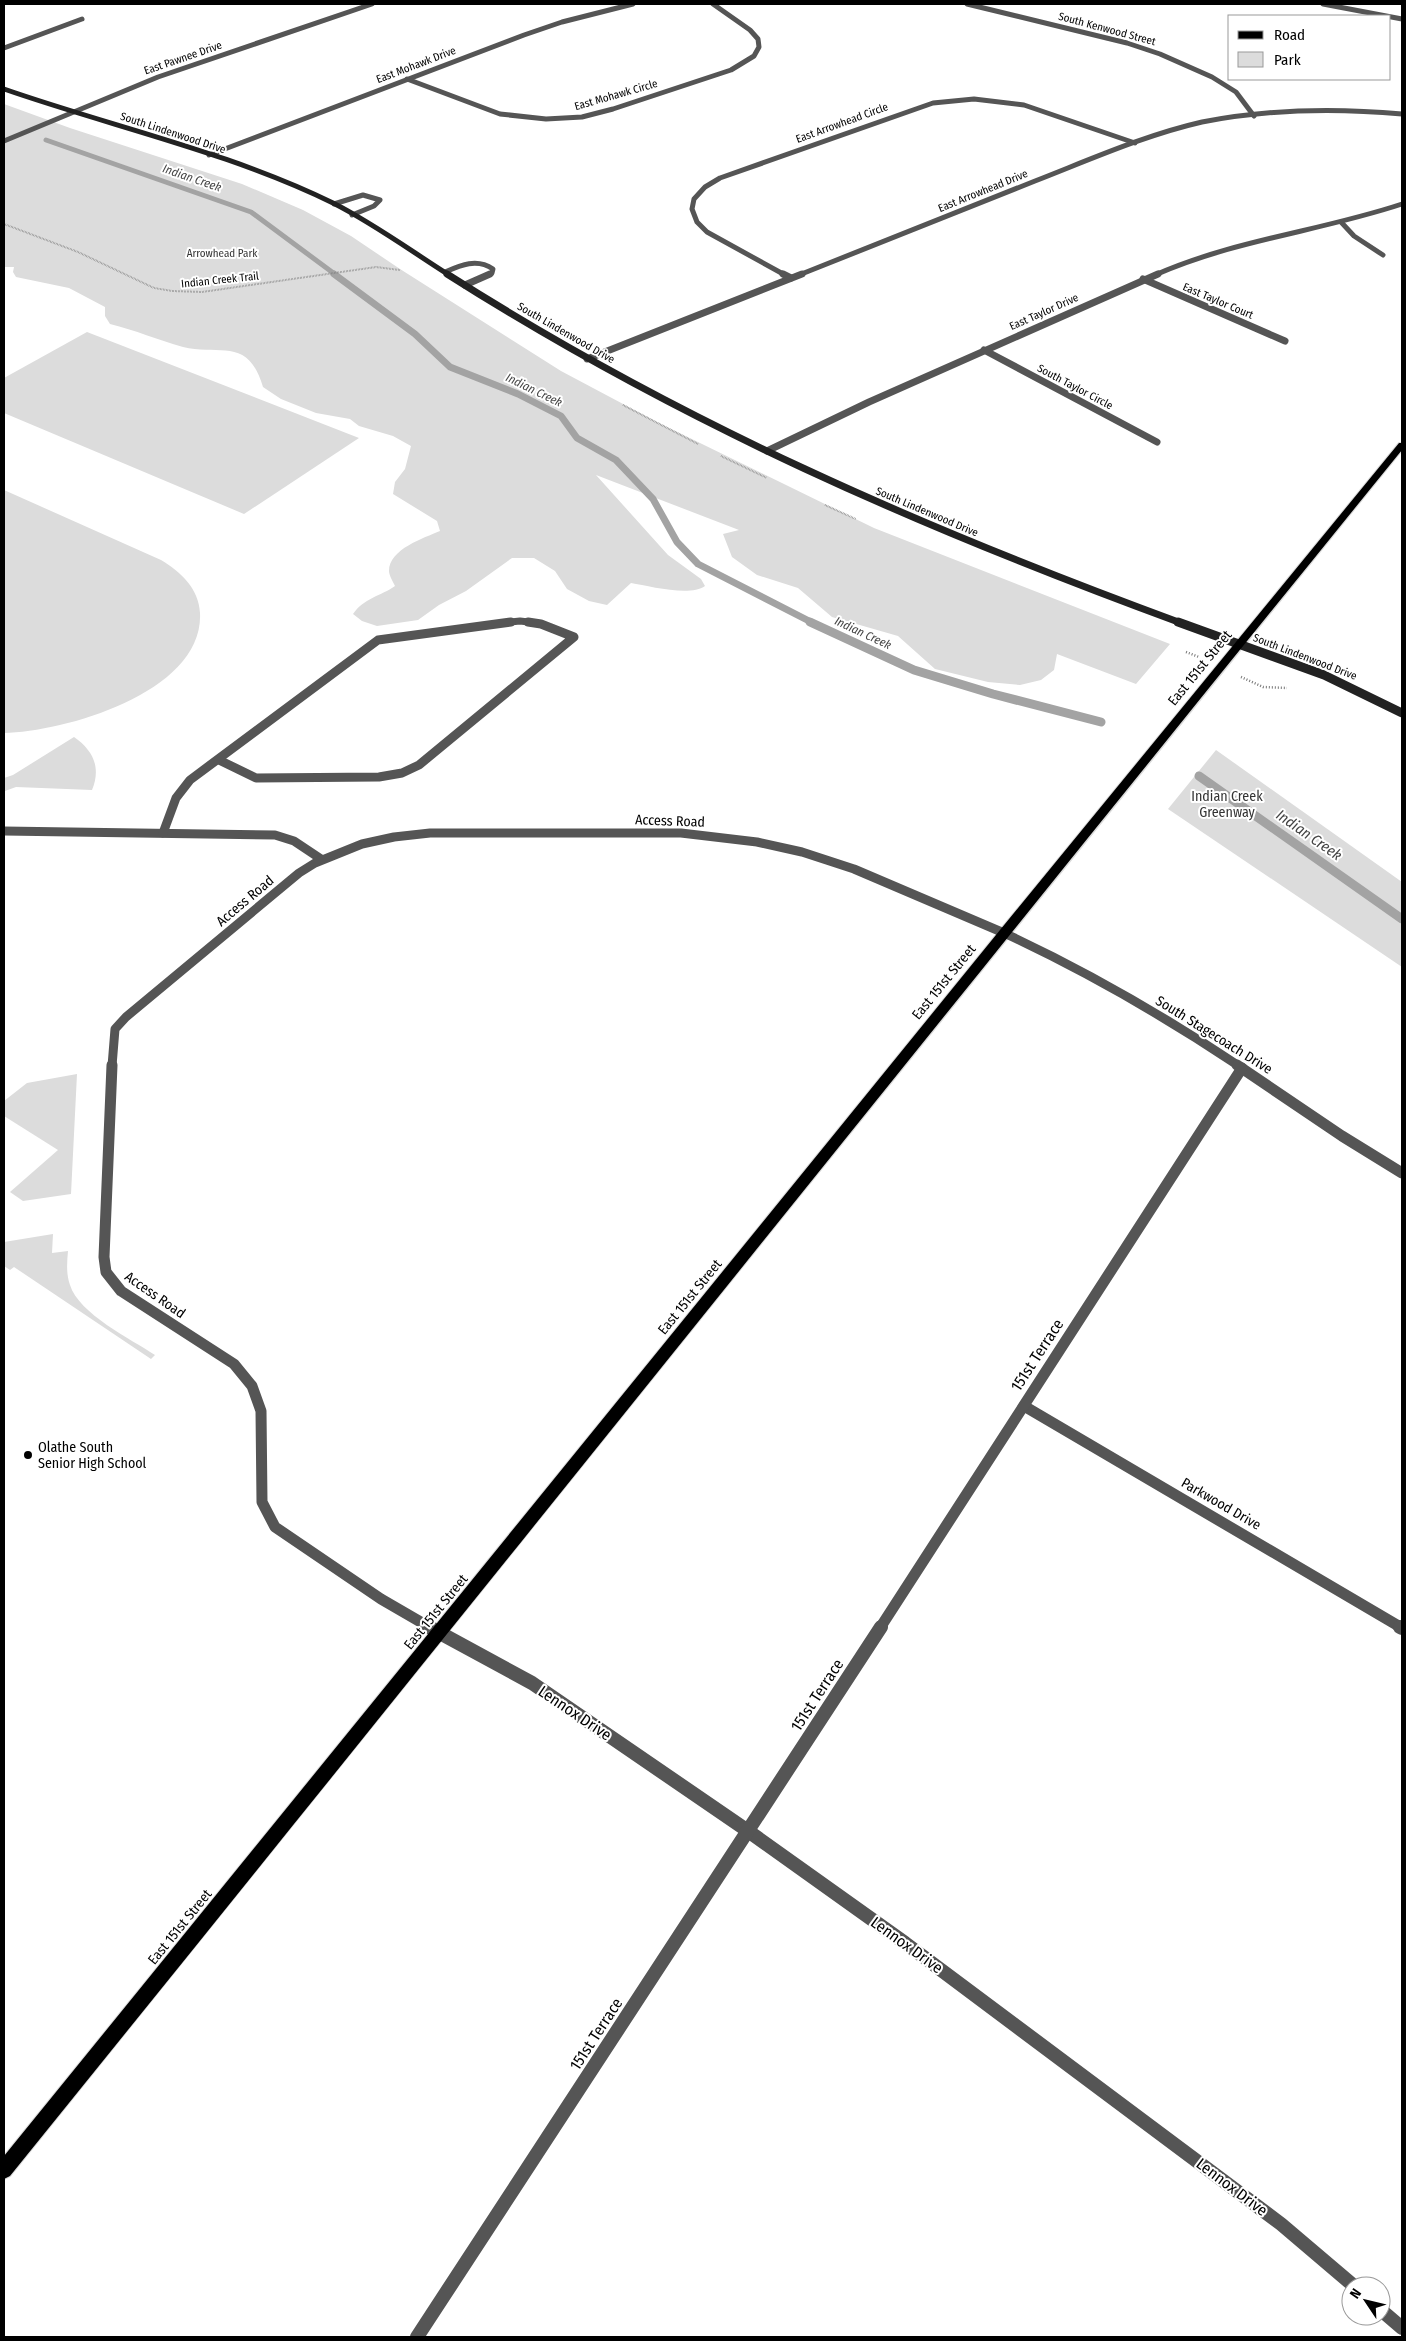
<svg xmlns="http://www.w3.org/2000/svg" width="1406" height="2341" viewBox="0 0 1406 2341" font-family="'Fira Sans Condensed',sans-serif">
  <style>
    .green { fill: #dcdcdc }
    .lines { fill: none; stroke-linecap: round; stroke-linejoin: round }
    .stream-far2 { stroke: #a3a3a3; stroke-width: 5 }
    .stream-far1 { stroke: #a3a3a3; stroke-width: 7 }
    .stream { stroke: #a3a3a3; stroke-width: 9 }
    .primary-casing { stroke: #dbdbdb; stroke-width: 2 }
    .path-far1 { stroke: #777; stroke-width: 2; stroke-dasharray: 0.5 1; stroke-linecap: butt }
    .path { stroke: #777; stroke-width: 2.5; stroke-dasharray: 1 2; stroke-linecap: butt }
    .lane-far3 { stroke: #555; stroke-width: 7 }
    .lane-far2 { stroke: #555; stroke-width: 9 }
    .lane-far1 { stroke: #555; stroke-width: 11 }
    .lane { stroke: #555; stroke-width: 14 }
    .street-far4 { stroke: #555; stroke-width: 5 }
    .street-far3 { stroke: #555; stroke-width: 7 }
    .street-far2 { stroke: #555; stroke-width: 9 }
    .street-far1 { stroke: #555; stroke-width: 11 }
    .street { stroke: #555; stroke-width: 14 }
    .secondary-far2 { stroke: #222; stroke-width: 5 }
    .secondary-far1 { stroke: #222; stroke-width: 7 }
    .secondary { stroke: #222; stroke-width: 9 }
    .primary { fill: #000; fill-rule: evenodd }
    .poi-dot { fill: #000; stroke: #fff; stroke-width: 2 }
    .labels { text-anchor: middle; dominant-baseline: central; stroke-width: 4; stroke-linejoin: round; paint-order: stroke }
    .far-street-label { font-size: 11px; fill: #000; stroke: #fff }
    .far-park-label { font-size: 11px; fill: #333; stroke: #fff }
    .far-water-label { font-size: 12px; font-style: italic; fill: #444; stroke: #fff }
    .street-label { font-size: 14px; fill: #000; stroke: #fff }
    .park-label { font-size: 14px; fill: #333; stroke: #fff }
    .poi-label { font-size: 14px; fill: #000; stroke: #fff; text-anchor: start }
    .water-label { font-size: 15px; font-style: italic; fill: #444; stroke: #fff }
    .near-street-label { font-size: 16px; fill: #000; stroke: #fff }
  </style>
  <rect width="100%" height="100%" fill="#fff"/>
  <g class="green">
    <path d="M 4,104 L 70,128 L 242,184 L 303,210 L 351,236 L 400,269 L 561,371 L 657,422 L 874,528 L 1170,644 L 1136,684 L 1057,654 L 1054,670 L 1041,680 L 1020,685 L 988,682 L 935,669 L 898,636 L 832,617 L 798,588 L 757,575 L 732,557 L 723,534 L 739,530 L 596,475 L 668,555 L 701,579 L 705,586 C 690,597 649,586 631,583 L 607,605 L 589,601 L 567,589 L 555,571 L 534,558 L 512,558 L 466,591 L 439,605 L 418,620 L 377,626 L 362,621 L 353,614 C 364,598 381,596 395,586 C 393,582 389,575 389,571 C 389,549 424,538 440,531 L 437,521 L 393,494 L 395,482 L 405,469 L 411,446 L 393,436 L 359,426 L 350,419 L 316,413 L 281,399 L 263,387 C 248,336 220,356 183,347 C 158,340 135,330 110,324 L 105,316 L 105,307 L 69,288 L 16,277 L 13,272 L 14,267 L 4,267 Z"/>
    <path d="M 87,332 L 359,438 L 244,514 L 4,413 L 4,378 Z"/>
    <path d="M 4,490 L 161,560 C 181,572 199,589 200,613 C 204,692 65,732 4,733 Z"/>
    <path d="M 74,737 C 94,751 101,768 92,790 L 16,787 L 5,791 L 4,778 L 13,775 Z"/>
    <path d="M 1216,750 L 1402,882 L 1402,967 L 1168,809 Z"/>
    <path d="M 77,1074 L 71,1194 L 23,1201 L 10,1192 L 58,1150 L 4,1116 L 4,1101 L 27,1083 Z"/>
    <path d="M 53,1234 L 52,1253 L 68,1251 C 67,1262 66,1274 70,1285 C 79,1314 131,1339 155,1355 L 151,1359 L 14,1267 L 10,1270 L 4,1266 L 4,1242 Z"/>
  </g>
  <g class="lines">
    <path class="stream-far2" d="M 46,140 L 251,212 L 336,275"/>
    <path class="stream-far1" d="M 334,274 L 415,334 L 450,367 L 518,394 L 561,416 L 577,438 L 616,460 L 653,499 L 677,542 L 698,564 L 813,623"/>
    <g class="stream">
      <path d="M 810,622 L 914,670 L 993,694 L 1101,722"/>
      <path d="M 1199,776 L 1402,919"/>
    </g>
    <g class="primary-casing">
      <path id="primary" d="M 1399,443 L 1402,443 L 1402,450 C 936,1024 475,1601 10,2176 L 4,2179 L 4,2156 L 1000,930 Z"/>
    </g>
    <g class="path-far1">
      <path d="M 4,224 L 78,252 L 154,288 L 172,291 L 202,292 L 376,267 L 400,270"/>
      <path d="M 623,405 L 698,444"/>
      <path d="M 721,456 L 767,478"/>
      <path d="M 825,505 L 856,519"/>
    </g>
    <g class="path">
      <path d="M 1186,652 L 1199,657"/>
      <path d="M 1241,677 L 1263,687 L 1287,688"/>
    </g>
    <path class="lane-far3" d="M 502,623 L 520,621 L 537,623"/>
    <g class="lane-far2">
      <path d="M 219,760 L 256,778 L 379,777 L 402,773 L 419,765 L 574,637 L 541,624 L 528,622"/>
      <path d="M 4,831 L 275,835 L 294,841 L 321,859"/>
      <path d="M 163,833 L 176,798 L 190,780 L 378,640 L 511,622"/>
      <path d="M 112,1066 L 115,1029 L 126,1017 L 299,873 L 315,863 L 362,844 L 394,837 L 430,833 L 681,833 L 757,842 L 802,852 L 854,869 L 1004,933"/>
    </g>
    <path class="lane-far1" d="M 112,1065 L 104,1257 L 106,1272 L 121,1291 L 234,1364 L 252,1386 L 261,1411 L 262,1502 L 275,1527 L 381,1599 L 431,1628"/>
    <path class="lane" d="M 429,1627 L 440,1633"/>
    <g class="street-far4">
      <path d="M 967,4 L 1127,43 L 1160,54 L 1212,77 L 1236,92 L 1254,116"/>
      <path d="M 1323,4 L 1402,19"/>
      <path d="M 4,48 L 82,19"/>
      <path d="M 407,79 L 500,114 L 546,119 L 582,117 L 613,109 L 731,70 L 754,56 L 759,47 L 758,39 L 750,30 L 713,4"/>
      <path d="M 4,141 L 158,77 L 372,4"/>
      <path d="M 209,155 L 524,35 L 562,22 L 633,4"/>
      <path d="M 334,204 L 363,195 L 380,200 L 374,206 L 352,215"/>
      <path d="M 1341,222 L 1354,236 L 1383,255"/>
      <path d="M 445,272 C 461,265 477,258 493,269 L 492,273 L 488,275"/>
      <path d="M 785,275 L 707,232 L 697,222 L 692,209 L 694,199 L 705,187 L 720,178 L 933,103 L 974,99 L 1024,105 L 1135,143"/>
      <path d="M 799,275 C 877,244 956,213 1035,181 C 1089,160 1145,135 1202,122 C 1268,109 1336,108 1402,114"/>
      <path d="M 1155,275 C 1234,240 1321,231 1402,204"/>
    </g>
    <g class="street-far3">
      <path d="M 783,274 L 791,278"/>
      <path d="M 1143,279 L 1285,341"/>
      <path d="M 465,285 L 490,274"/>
      <path d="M 984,350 L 1157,442"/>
      <path d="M 587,359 L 802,274"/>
      <path d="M 767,451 L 869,402 L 1158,274"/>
    </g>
    <path class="street-far2" d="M 1004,933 C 1086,971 1164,1016 1239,1066"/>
    <g class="street-far1">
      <path d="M 1237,1065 L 1342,1136 L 1402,1173"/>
      <path d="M 1024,1406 L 1402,1628"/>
      <path d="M 880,1628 L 1242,1068"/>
    </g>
    <g class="street">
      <path d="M 1400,1627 L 1402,1628"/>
      <path d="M 440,1633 L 532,1683 L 748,1831 L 905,1943 L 1281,2224 L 1354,2286"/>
      <path d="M 1381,2310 L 1402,2328"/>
      <path d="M 417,2337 L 881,1627"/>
    </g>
    <path class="secondary-far2" d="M 4,89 C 113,127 229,152 333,203 C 373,223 411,251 449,275"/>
    <path class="secondary-far1" d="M 447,274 C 681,423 922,528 1181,623"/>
    <path class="secondary" d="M 1178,622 L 1324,675 L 1402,713"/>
    <use href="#primary" class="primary"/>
  </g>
  <circle class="poi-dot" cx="28" cy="1455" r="5"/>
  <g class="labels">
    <g class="far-street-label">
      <text transform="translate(1107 29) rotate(15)">South Kenwood Street</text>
      <text transform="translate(183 58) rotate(-19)">East Pawnee Drive</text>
      <text transform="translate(416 65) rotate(-21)">East Mohawk Drive</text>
      <text transform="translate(616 95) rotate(-16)">East Mohawk Circle</text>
      <text transform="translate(842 123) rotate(-20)">East Arrowhead Circle</text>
      <text transform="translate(173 133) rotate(18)">South Lindenwood Drive</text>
      <text transform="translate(983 191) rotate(-22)">East Arrowhead Drive</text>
      <text transform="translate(220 280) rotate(-6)">Indian Creek Trail</text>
      <text transform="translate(1218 301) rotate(23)">East Taylor Court</text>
      <text transform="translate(1044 312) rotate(-24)">East Taylor Drive</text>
      <text transform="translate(566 333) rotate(30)">South Lindenwood Drive</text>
      <text transform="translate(1075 387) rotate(28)">South Taylor Circle</text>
      <text transform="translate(927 512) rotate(23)">South Lindenwood Drive</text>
      <text transform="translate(1305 657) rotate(21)">South Lindenwood Drive</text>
    </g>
    <g class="far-park-label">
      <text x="222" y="253">Arrowhead Park</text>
    </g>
    <g class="far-water-label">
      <text transform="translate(192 178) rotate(19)">Indian Creek</text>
      <text transform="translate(534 390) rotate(26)">Indian Creek</text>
      <text transform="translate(863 633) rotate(25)">Indian Creek</text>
    </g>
    <g class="street-label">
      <text transform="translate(1200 668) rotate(-51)">East 151st Street</text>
      <text transform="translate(670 821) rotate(2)">Access Road</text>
      <text transform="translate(245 901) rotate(-40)">Access Road</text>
      <text transform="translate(944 982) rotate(-51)">East 151st Street</text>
      <text transform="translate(1214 1035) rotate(32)">South Stagecoach Drive</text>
      <text transform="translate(155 1295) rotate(35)">Access Road</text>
      <text transform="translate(690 1297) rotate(-51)">East 151st Street</text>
      <text transform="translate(1221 1504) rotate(30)">Parkwood Drive</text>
      <text transform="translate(436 1612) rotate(-51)">East 151st Street</text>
      <text transform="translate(180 1927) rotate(-51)">East 151st Street</text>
    </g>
    <g class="park-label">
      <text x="1227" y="796">Indian Creek<tspan x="1227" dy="16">Greenway</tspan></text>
    </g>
    <g class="poi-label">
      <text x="38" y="1447">Olathe South<tspan x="38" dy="16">Senior High School</tspan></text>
    </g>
    <g class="water-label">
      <text transform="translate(1309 835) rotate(35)">Indian Creek</text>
    </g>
    <g class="near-street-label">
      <text transform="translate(1037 1355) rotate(-57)">151st Terrace</text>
      <text transform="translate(817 1695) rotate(-57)">151st Terrace</text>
      <text transform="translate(575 1713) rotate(34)">Lennox Drive</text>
      <text transform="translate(907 1945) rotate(36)">Lennox Drive</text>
      <text transform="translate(596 2034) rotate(-57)">151st Terrace</text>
      <text transform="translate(1232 2187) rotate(37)">Lennox Drive</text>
    </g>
  </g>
  <rect width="1406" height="2341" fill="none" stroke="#000000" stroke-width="10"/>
  <rect x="1228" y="15" width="162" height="65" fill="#ffffff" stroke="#999999"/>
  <rect x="1238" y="31" width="25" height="8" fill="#000000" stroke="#999999"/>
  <text x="1274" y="40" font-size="15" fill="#000000">Road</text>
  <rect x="1238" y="52" width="25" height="15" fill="#dcdcdc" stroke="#999999"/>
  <text x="1274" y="65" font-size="15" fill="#000000">Park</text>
  <g transform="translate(1366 2301) rotate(305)"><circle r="24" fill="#ffffff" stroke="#999999"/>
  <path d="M0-4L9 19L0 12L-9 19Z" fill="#000000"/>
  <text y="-8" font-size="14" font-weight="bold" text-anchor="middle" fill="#000000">N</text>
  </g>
</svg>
